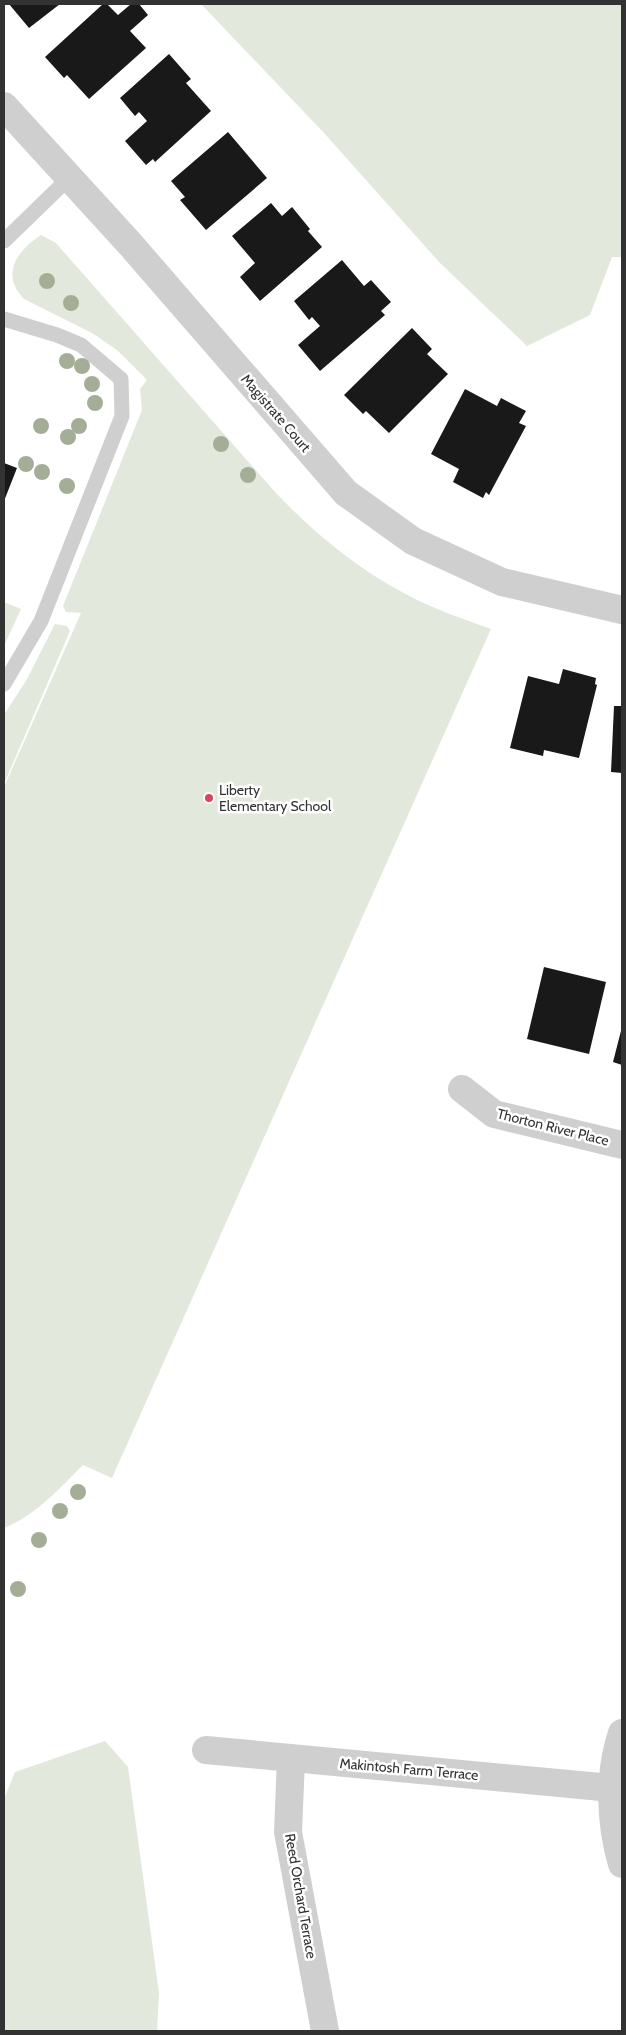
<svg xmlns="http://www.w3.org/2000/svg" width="626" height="2035" viewBox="0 0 626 2035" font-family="Cabin,sans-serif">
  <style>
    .green { fill: #e3e8dc }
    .building { fill: #191919 }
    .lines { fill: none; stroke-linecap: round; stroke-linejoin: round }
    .service { stroke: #cfcfcf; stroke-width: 15 }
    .minor { stroke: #cfcfcf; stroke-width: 28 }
    .tree { fill: #a4ae97 }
    .poi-dot { fill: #d94461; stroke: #fff; stroke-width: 2 }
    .labels { text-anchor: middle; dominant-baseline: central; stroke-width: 5; stroke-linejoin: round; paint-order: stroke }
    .street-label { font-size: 14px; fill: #323232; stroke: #fff }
    .poi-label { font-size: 14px; fill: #323232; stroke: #fff; text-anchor: start }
  </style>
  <rect width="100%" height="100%" fill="#fff"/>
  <g class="green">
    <path d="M 201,4 L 622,4 L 622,257 L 612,257 L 590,315 L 527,346 L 440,263 L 325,134 Z"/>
    <path d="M 41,235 L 56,243 L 275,492 C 312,531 355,567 402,592 C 430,608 461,618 491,629 L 112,1478 L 83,1465 C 59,1489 36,1515 4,1528 L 4,787 L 81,613 L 66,612 L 63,606 L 142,410 L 140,389 L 147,380 L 117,350 L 92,333 L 24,299 C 0,274 17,251 41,235 Z"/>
    <path d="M 4,602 L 21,609 L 4,646 Z"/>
    <path d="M 55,624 L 67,626 L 70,631 L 4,784 L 4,715 L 27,679 Z"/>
    <path d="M 105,1741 L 128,1767 L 159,1993 L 157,2031 L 4,2031 L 4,1799 L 15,1772 Z"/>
  </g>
  <g class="building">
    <path d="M 9,4 L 60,4 L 29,28 Z"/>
    <path d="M 103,4 L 107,4 L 118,15 L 131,4 L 139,4 L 148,15 L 130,31 L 146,48 L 89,99 L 67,75 L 64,78 L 45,57 Z"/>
    <path d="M 169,54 L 191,79 L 186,83 L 211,111 L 155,162 L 153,159 L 146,165 L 125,141 L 147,121 L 139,112 L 135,116 L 120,98 Z"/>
    <path d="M 228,132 L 267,178 L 206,230 L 180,200 L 185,197 L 171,181 Z"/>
    <path d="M 271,203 L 282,216 L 292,207 L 310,229 L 308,231 L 322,247 L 260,301 L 240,277 L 255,263 L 232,236 Z"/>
    <path d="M 342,260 L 364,286 L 371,280 L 391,302 L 381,311 L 385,315 L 320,371 L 298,345 L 320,326 L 312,317 L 309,320 L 294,301 Z"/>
    <path d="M 412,328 L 432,349 L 427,354 L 448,374 L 389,433 L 366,411 L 363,414 L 344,395 Z"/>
    <path d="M 465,389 L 497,406 L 501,398 L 526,411 L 519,423 L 526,426 L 489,495 L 486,492 L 483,498 L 453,482 L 459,469 L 431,454 Z"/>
    <path d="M 4,463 L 17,468 L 4,501 Z"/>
    <path d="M 563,669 L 596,678 L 595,684 L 597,685 L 579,758 L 544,750 L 543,756 L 510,748 L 528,676 L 559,684 Z"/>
    <path d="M 614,706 L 622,706 L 622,773 L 611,772 Z"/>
    <path d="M 544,967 L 606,982 L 589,1054 L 527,1039 Z"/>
    <path d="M 622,1027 L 622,1065 L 613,1062 Z"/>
  </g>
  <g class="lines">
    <g class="service">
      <path d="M 4,241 L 70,177"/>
      <path d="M 4,319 L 57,335 L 81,345 L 121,379 L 122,416 L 41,621 L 4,684"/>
    </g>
    <g class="minor">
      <path d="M 4,106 L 130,244 L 346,493 L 413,541 L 502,582 L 622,610"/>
      <path d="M 462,1089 L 494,1114 L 622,1145"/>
      <path d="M 622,1733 C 608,1774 610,1823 622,1864"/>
      <path d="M 206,1750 L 612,1788"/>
      <path d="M 291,1759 L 288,1832 L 325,2031"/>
    </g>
  </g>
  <g class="tree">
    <circle cx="47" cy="281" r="8"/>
    <circle cx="71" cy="303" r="8"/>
    <circle cx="67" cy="361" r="8"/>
    <circle cx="82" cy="366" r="8"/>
    <circle cx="92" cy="384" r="8"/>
    <circle cx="95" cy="403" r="8"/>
    <circle cx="41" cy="426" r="8"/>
    <circle cx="79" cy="426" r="8"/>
    <circle cx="68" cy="437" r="8"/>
    <circle cx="221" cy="444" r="8"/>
    <circle cx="26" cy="464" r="8"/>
    <circle cx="42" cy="472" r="8"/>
    <circle cx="248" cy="475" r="8"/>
    <circle cx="67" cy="486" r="8"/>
    <circle cx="78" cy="1492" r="8"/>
    <circle cx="60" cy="1511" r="8"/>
    <circle cx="39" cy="1540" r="8"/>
    <circle cx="18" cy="1589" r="8"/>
  </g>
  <circle class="poi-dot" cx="209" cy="798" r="5"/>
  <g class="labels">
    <g class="street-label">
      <text transform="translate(276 413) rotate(49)">Magistrate Court</text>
      <text transform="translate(553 1127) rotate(14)">Thorton River Place</text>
      <text transform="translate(409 1769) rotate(5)">Makintosh Farm Terrace</text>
      <text transform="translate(301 1896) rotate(80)">Reed Orchard Terrace</text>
    </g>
    <g class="poi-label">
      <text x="219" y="790">Liberty<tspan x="219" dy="16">Elementary School</tspan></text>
    </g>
  </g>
  <rect width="626" height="2035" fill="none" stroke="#323232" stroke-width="10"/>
</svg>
